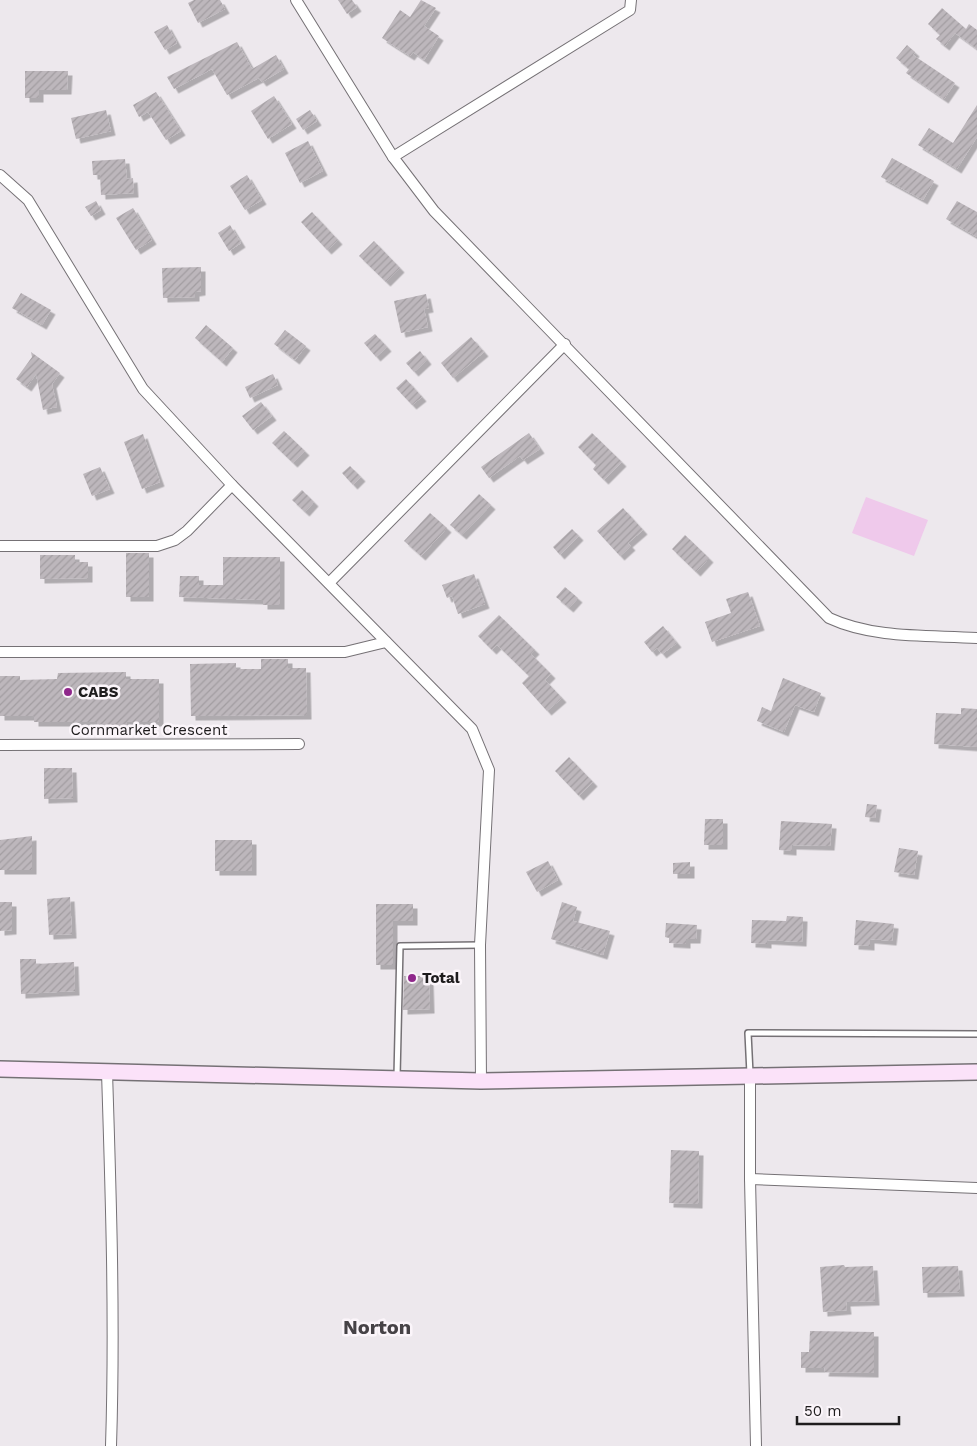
<svg xmlns="http://www.w3.org/2000/svg" width="977" height="1446" viewBox="0 0 977 1446" font-family="'Work Sans',sans-serif">
  <style>
    .green { fill: #efc9eb }
    .building { fill: url(#building-hatch); filter: url(#shadow) }
    .lines { fill: none; stroke-linecap: round; stroke-linejoin: round }
    .lane-casing { stroke: #757175; stroke-width: 8 }
    .street-casing { stroke: #757175; stroke-width: 12 }
    .secondary-casing { stroke: #757175; stroke-width: 18 }
    .lane { stroke: #fff; stroke-width: 5 }
    .street { stroke: #fff; stroke-width: 10 }
    .secondary { stroke: #fbe2f9; stroke-width: 15 }
    .poi-dot { fill: #8f278b; stroke: #fbf5fa; stroke-width: 2 }
    .labels { text-anchor: middle; dominant-baseline: central; stroke-width: 5; stroke-linejoin: round; paint-order: stroke }
    .poi-label { font-size: 15px; font-weight: bold; fill: #1e1c1d; stroke: #fbf5fa; text-anchor: start }
    .street-label { font-size: 15px; fill: #1e1c1d; stroke: #fbf5fa }
    .district-label { font-size: 20px; font-weight: bold; fill: #464246; stroke: #fbf5fa }
  </style>
  <defs>
    <pattern id="building-hatch" width="6" height="6" patternUnits="userSpaceOnUse" patternTransform="scale(1.25)"><rect width="6" height="6" fill="#bdb7bc"/><path d="M-1 1l2-2M0 6l6-6M5 7l2-2" fill="none" stroke="#a29da1"/></pattern>
    <filter id="shadow"><feDropShadow dx="4.5" dy="4.5" stdDeviation="0" flood-color="#0004"/></filter>
  </defs>
  <rect width="100%" height="100%" fill="#ede8ed"/>
  <path class="green" d="M 866,497 L 928,520 L 914,556 L 852,533 Z"/>
  <g class="building">
    <path d="M 194,0 L 220,0 L 225,9 L 198,23 L 188,3 Z"/>
    <path d="M 338,0 L 352,0 L 357,7 L 347,14 Z"/>
    <path d="M 421,0 L 436,8 L 424,26 L 439,36 L 424,60 L 413,52 L 410,56 L 382,38 L 400,10 L 410,17 Z"/>
    <path d="M 942,8 L 966,29 L 969,24 L 977,30 L 977,49 L 955,33 L 945,46 L 936,39 L 940,35 L 928,24 Z"/>
    <path d="M 167,25 L 177,43 L 165,50 L 154,32 Z"/>
    <path d="M 237,42 L 252,69 L 276,55 L 284,69 L 262,82 L 259,78 L 227,95 L 212,69 L 174,89 L 167,77 Z"/>
    <path d="M 907,45 L 915,52 L 913,55 L 955,83 L 944,99 L 906,73 L 909,69 L 896,58 Z"/>
    <path d="M 25,71 L 68,71 L 67,90 L 39,90 L 39,98 L 25,98 Z"/>
    <path d="M 156,92 L 181,131 L 166,140 L 148,112 L 139,117 L 133,105 Z"/>
    <path d="M 274,96 L 292,124 L 268,139 L 251,111 Z"/>
    <path d="M 977,105 L 977,137 L 957,169 L 918,145 L 929,128 L 953,143 Z"/>
    <path d="M 106,110 L 111,131 L 76,139 L 71,118 Z"/>
    <path d="M 310,110 L 317,121 L 303,130 L 296,119 Z"/>
    <path d="M 308,141 L 323,171 L 300,183 L 285,153 Z"/>
    <path d="M 892,158 L 934,181 L 923,200 L 881,177 Z"/>
    <path d="M 125,159 L 127,179 L 133,178 L 134,193 L 101,195 L 100,175 L 93,175 L 92,161 Z"/>
    <path d="M 247,175 L 262,200 L 245,210 L 230,186 Z"/>
    <path d="M 96,201 L 101,210 L 91,216 L 85,207 Z"/>
    <path d="M 957,201 L 977,212 L 977,237 L 946,219 Z"/>
    <path d="M 133,208 L 152,240 L 136,250 L 116,218 Z"/>
    <path d="M 312,212 L 338,240 L 327,250 L 301,222 Z"/>
    <path d="M 230,225 L 241,243 L 229,251 L 218,233 Z"/>
    <path d="M 374,241 L 400,268 L 386,282 L 359,256 Z"/>
    <path d="M 201,267 L 201,291 L 195,292 L 195,297 L 163,298 L 162,268 Z"/>
    <path d="M 21,293 L 51,310 L 42,325 L 12,308 Z"/>
    <path d="M 426,294 L 429,308 L 424,309 L 428,327 L 401,333 L 394,301 Z"/>
    <path d="M 206,325 L 233,348 L 222,362 L 195,338 Z"/>
    <path d="M 285,330 L 306,346 L 295,360 L 274,344 Z"/>
    <path d="M 375,334 L 387,347 L 376,357 L 364,343 Z"/>
    <path d="M 471,337 L 484,352 L 453,378 L 441,363 Z"/>
    <path d="M 420,351 L 427,360 L 414,372 L 406,363 Z"/>
    <path d="M 31,352 L 60,373 L 52,384 L 57,407 L 43,410 L 36,374 L 27,387 L 16,379 L 32,357 Z"/>
    <path d="M 273,374 L 278,385 L 250,398 L 245,387 Z"/>
    <path d="M 406,379 L 422,397 L 412,405 L 396,388 Z"/>
    <path d="M 261,402 L 272,416 L 253,430 L 242,416 Z"/>
    <path d="M 284,431 L 305,451 L 293,463 L 272,443 Z"/>
    <path d="M 529,433 L 540,449 L 523,460 L 520,456 L 489,478 L 481,467 Z"/>
    <path d="M 592,433 L 622,462 L 604,480 L 593,469 L 596,465 L 578,447 Z"/>
    <path d="M 143,434 L 160,482 L 142,489 L 124,442 Z"/>
    <path d="M 350,466 L 361,477 L 353,485 L 342,473 Z"/>
    <path d="M 100,467 L 110,489 L 92,496 L 83,474 Z"/>
    <path d="M 302,490 L 314,502 L 305,512 L 292,500 Z"/>
    <path d="M 479,494 L 491,505 L 462,535 L 450,525 Z"/>
    <path d="M 623,508 L 643,530 L 628,543 L 631,546 L 620,556 L 597,531 Z"/>
    <path d="M 430,513 L 447,528 L 421,556 L 404,541 Z"/>
    <path d="M 572,529 L 579,536 L 560,555 L 553,547 Z"/>
    <path d="M 685,535 L 709,558 L 696,572 L 672,549 Z"/>
    <rect x="126" y="553" width="23" height="44"/>
    <path d="M 40,555 L 75,555 L 75,562 L 88,562 L 88,578 L 40,579 Z"/>
    <path d="M 223,557 L 280,557 L 280,605 L 263,605 L 263,600 L 179,597 L 180,576 L 199,576 L 199,585 L 223,585 Z"/>
    <path d="M 474,574 L 485,604 L 458,614 L 452,596 L 447,598 L 442,585 Z"/>
    <path d="M 565,587 L 578,598 L 569,608 L 556,597 Z"/>
    <path d="M 748,592 L 760,626 L 712,642 L 705,622 L 731,613 L 726,599 Z"/>
    <path d="M 499,615 L 535,650 L 531,654 L 551,674 L 545,680 L 562,698 L 547,711 L 522,683 L 529,676 L 497,645 L 492,650 L 478,636 Z"/>
    <path d="M 663,626 L 677,643 L 662,654 L 657,648 L 652,652 L 644,642 Z"/>
    <path d="M 261,659 L 288,659 L 288,668 L 306,668 L 307,715 L 191,716 L 190,664 L 236,663 L 236,669 L 261,669 Z"/>
    <path d="M 126,672 L 126,679 L 159,679 L 159,722 L 127,722 L 127,727 L 97,727 L 97,722 L 34,722 L 34,716 L 0,716 L 0,676 L 20,676 L 20,680 L 57,679 L 58,673 Z"/>
    <path d="M 783,678 L 821,693 L 814,712 L 795,705 L 784,732 L 757,721 L 762,707 L 771,711 Z"/>
    <path d="M 961,708 L 977,709 L 977,747 L 934,744 L 936,713 L 961,714 Z"/>
    <path d="M 569,757 L 593,782 L 579,796 L 555,771 Z"/>
    <path d="M 44,768 L 72,768 L 73,798 L 44,799 Z"/>
    <path d="M 867,804 L 877,805 L 875,818 L 865,817 Z"/>
    <path d="M 705,819 L 723,819 L 723,845 L 704,845 Z"/>
    <path d="M 781,821 L 832,824 L 830,846 L 792,845 L 792,851 L 779,850 Z"/>
    <path d="M 32,836 L 32,870 L 0,870 L 0,840 Z"/>
    <rect x="215" y="840" width="37" height="31"/>
    <path d="M 899,848 L 918,851 L 914,875 L 894,872 Z"/>
    <path d="M 548,861 L 558,880 L 537,892 L 526,872 Z"/>
    <path d="M 690,862 L 690,874 L 673,874 L 673,863 Z"/>
    <path d="M 70,897 L 72,934 L 49,935 L 47,899 Z"/>
    <path d="M 0,902 L 12,902 L 12,930 L 0,931 Z"/>
    <path d="M 562,902 L 577,907 L 573,921 L 610,931 L 603,955 L 551,939 Z"/>
    <path d="M 376,904 L 413,904 L 413,921 L 393,921 L 393,965 L 376,965 Z"/>
    <path d="M 787,916 L 803,917 L 802,942 L 767,940 L 767,944 L 751,943 L 752,920 L 786,921 Z"/>
    <path d="M 856,920 L 894,924 L 892,941 L 870,939 L 870,946 L 854,945 Z"/>
    <path d="M 666,923 L 697,925 L 696,939 L 686,939 L 686,944 L 669,943 L 669,938 L 665,937 Z"/>
    <path d="M 20,959 L 36,959 L 36,964 L 74,962 L 75,991 L 21,994 Z"/>
    <path d="M 404,976 L 429,976 L 430,1009 L 403,1010 Z"/>
    <path d="M 671,1150 L 699,1151 L 698,1204 L 669,1203 Z"/>
    <path d="M 844,1265 L 845,1267 L 873,1266 L 875,1301 L 846,1302 L 847,1310 L 823,1312 L 820,1267 Z"/>
    <path d="M 958,1266 L 960,1292 L 923,1293 L 922,1267 Z"/>
    <path d="M 810,1331 L 874,1332 L 874,1373 L 824,1372 L 825,1368 L 801,1368 L 801,1352 L 809,1352 Z"/>
  </g>
  <g class="lines">
    <g class="lane-casing">
      <g id="lane">
        <path d="M 750,1074 L 748,1033 L 977,1034"/>
        <path d="M 397,1077 L 400,946 L 480,945"/>
      </g>
    </g>
    <g class="street-casing">
      <g id="street">
        <path d="M 296,0 L 393,157 L 434,211 L 829,618 C 874,639 929,635 977,638"/>
        <path d="M 393,157 L 630,10 L 631,0"/>
        <path d="M 0,175 L 28,200 L 143,389 L 232,485 L 472,729 L 489,770 L 480,945 L 481,1081"/>
        <path d="M 0,546 L 157,546 L 175,540 L 187,531 L 232,485"/>
        <path d="M 329,583 L 565,344"/>
        <path d="M 0,652 L 345,652 L 386,642"/>
        <path d="M 0,745 L 299,744"/>
        <path d="M 107,1072 C 111,1197 115,1321 111,1446"/>
        <path d="M 750,1076 L 750,1179 L 756,1446"/>
        <path d="M 750,1179 L 977,1188"/>
      </g>
    </g>
    <g class="secondary-casing">
      <path id="secondary" d="M 0,1069 L 481,1081 L 977,1072"/>
    </g>
    <use href="#lane" class="lane"/>
    <use href="#street" class="street"/>
    <use href="#secondary" class="secondary"/>
  </g>
  <g class="poi-dot">
    <circle cx="68" cy="692" r="5"/>
    <circle cx="412" cy="978" r="5"/>
  </g>
  <g class="labels">
    <g class="poi-label">
      <text x="78" y="692">CABS</text>
      <text x="422" y="978">Total</text>
    </g>
    <g class="street-label">
      <text x="149" y="730">Cornmarket Crescent</text>
    </g>
    <g class="district-label">
      <text x="377" y="1327">Norton</text>
    </g>
  </g>
  <path d="M797 1416v8h102v-8" fill="none" stroke="#1e1c1d" stroke-width="2.5"/>
  <text x="804" y="1416" font-size="15" fill="#1e1c1d" stroke="#fbf5fa" stroke-width="4" paint-order="stroke">50 m</text>
</svg>
